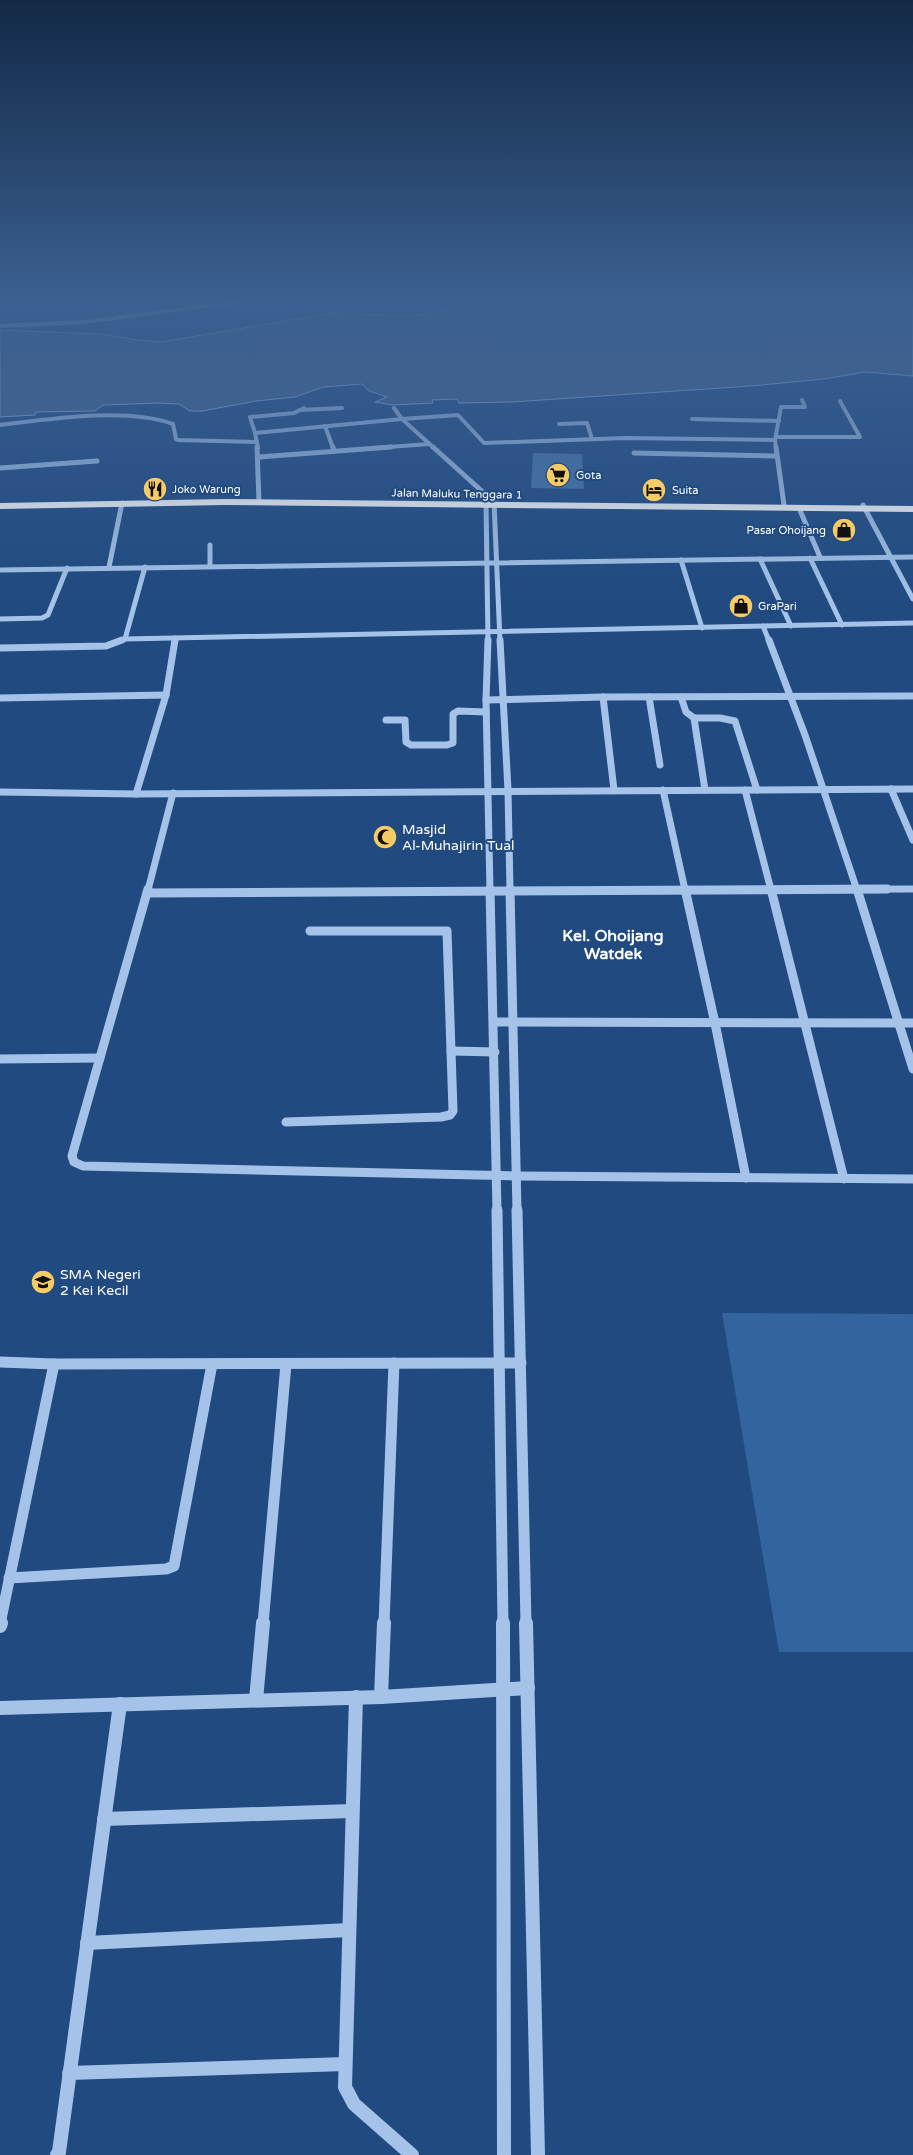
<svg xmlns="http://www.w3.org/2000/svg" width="913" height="2155" viewBox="0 0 913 2155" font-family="'Varela Round',sans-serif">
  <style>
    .green { fill: #33649e }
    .water { fill: #44638a; stroke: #98bee9 }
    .building { fill: #4874a9 }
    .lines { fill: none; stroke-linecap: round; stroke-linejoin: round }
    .minor-far5 { stroke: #a5c3e8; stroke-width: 4 }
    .minor-far4 { stroke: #a5c3e8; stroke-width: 5 }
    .minor-far3 { stroke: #a5c3e8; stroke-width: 7 }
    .minor-far2 { stroke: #a5c3e8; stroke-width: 9 }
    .minor-far1 { stroke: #a5c3e8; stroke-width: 11 }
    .minor { stroke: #a5c3e8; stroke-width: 14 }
    .highway { fill: #fff; fill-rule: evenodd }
    .labels { text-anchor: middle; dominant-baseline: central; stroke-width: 4; stroke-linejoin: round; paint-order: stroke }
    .far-poi-label { font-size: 11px; fill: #fff; stroke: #204a80; text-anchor: start }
    .far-street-label { font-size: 11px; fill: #fff; stroke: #204a80 }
    .poi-label { font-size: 14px; fill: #fff; stroke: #204a80; text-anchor: start }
    .quarter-label { font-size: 16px; font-weight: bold; fill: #fff; stroke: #204a80 }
  </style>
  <rect width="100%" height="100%" fill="#204a80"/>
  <path class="green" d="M 722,1313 L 913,1314 L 913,1652 L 779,1652 Z"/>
  <path class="water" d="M 723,297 L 881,297 C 889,302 910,302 913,297 L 913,376 L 865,372 L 824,379 L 751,386 L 512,402 L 459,403 L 457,399 L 432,400 L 433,403 L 392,405 L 375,402 L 387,397 L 369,391 L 362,384 L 323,387 L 295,397 L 256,401 L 202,411 L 190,411 L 179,404 L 159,403 L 103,405 L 95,411 L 36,412 L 35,415 L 0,417 L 0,330 L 101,334 L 137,340 L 161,342 L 332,313 L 414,316 L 481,304 L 587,298 L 613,298 L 698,305 L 716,302 Z"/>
  <path class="building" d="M 533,453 L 582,454 L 584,489 L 531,488 Z"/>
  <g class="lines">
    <g class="minor-far5">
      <path d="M 0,326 L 84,322 L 276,297"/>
      <path d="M 300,410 L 342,408"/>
      <path d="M 692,419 L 779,421"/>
      <path d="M 559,424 L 587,423 L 592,439"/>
      <path d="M 0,425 C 50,419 125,407 173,424 L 176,439 L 178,440 L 256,442"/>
      <path d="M 325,426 L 333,448"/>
      <path d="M 255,433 L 250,417 L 294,413 L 304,408"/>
      <path d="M 776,437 L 860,437 L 840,401"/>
      <path d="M 258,448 L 255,433 L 402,419 L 394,408"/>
      <path d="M 375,448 L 429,444"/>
      <path d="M 434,448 L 402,419 L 458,415 L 484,443 L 626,438 L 775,440"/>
      <path d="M 776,448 L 775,440 L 781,407 L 805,407 L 802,400"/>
    </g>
    <g class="minor-far4">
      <path d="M 257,447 L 259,502"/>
      <path d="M 333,447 L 334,451"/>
      <path d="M 433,447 L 494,502 L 500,641"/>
      <path d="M 776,447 L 784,505"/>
      <path d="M 634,453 L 776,456"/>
      <path d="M 259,457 L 391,447"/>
      <path d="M 0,468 L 97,461"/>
      <path d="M 863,505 L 913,599"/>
      <path d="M 799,508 L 820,557"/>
      <path d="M 210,545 L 210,566"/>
      <path d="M 810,558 L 842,625"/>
      <path d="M 760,559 L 791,626"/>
      <path d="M 681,560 L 702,628"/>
      <path d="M 109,567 L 122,503"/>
      <path d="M 145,567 L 125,639 L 913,623"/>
      <path d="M 0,570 L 913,557"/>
      <path d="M 0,619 L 42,618 L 48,615 L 67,568"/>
      <path d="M 763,626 L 769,641"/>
      <path d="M 118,641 L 125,639"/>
      <path d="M 174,641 L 175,638"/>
      <path d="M 488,641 L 486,502 L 488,498"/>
    </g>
    <g class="minor-far3">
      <path d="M 488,640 L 486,700 L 490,890"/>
      <path d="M 500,640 L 508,790 L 510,890"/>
      <path d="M 769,640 L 805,735 L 857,890"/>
      <path d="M 0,648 L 106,646 L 122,640"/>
      <path d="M 603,697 L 614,790"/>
      <path d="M 649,697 L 660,765"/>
      <path d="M 681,697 L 686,712 L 694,718 L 705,790"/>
      <path d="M 0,698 L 166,695"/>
      <path d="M 486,700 L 603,697 L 913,696"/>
      <path d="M 694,718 L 720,718 L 735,721 L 757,790"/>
      <path d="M 386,720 L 405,720 L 406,742 L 411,745 L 447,745 L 453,743 L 453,714 L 458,711 L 486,712"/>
      <path d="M 891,789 L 913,840"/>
      <path d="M 663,790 L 685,890"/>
      <path d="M 745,790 L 771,890"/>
      <path d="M 0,792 L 136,794 L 913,789"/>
      <path d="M 136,794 L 166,695 L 175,640"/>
      <path d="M 148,890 L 173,793"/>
      <path d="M 647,890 L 913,889"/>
    </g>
    <g class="minor-far2">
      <path d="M 148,889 L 72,1156 L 74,1162 L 83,1166 L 517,1176 L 913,1179"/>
      <path d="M 490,889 L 497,1211"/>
      <path d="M 510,889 L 517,1211"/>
      <path d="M 685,889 L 715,1023 L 746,1178"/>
      <path d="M 771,889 L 844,1179"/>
      <path d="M 857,889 L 913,1069"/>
      <path d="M 147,893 L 887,889"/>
      <path d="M 494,1022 L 913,1023"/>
      <path d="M 451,1051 L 495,1052"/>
      <path d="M 0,1059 L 100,1058"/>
      <path d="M 286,1122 L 441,1117 L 450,1115 L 453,1111 L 447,931 L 310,931"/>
    </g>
    <g class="minor-far1">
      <path d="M 497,1210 L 503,1624"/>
      <path d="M 517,1210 L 526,1624"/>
      <path d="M 0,1362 L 54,1364"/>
      <path d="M 9,1578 L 166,1569 L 174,1566 L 212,1364"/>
      <path d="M 0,1624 L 54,1364 L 521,1363"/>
      <path d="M 263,1624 L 286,1364"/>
      <path d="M 384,1624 L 394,1363"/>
    </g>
    <g class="minor">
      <path d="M 503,1623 L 504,2155"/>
      <path d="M 526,1623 L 538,2155"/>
      <path d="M 0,1626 L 1,1623"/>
      <path d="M 356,1697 L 345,2087 L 354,2104 L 412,2155"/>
      <path d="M 381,1697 L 384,1623"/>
      <path d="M 256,1700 L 263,1623"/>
      <path d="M 0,1708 L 381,1697 L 528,1688"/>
      <path d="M 104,1819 L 352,1811"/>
      <path d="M 87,1943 L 349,1930"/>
      <path d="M 69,2073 L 345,2064"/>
      <path d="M 57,2155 L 59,2152 L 120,1704"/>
    </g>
    <path class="highway" d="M 225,499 L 913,506 L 913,512 L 225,505 L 0,509 L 0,503 Z"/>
  </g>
  <linearGradient id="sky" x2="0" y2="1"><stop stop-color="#122946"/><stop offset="0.5" stop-color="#3c6091"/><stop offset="1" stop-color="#3c6091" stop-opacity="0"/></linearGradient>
  <rect width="913" height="599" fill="url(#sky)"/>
  <defs>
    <g id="supermarket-disc" transform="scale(1.25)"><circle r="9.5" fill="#f5cb65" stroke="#204a80"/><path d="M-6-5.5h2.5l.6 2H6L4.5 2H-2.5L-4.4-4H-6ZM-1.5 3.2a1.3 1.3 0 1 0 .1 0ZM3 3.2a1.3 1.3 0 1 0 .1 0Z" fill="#111"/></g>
    <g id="restaurant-disc" transform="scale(1.25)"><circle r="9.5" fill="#f5cb65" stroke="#204a80"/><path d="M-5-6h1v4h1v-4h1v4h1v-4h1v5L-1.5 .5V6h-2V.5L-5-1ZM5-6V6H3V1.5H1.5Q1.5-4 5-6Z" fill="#111"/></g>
    <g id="hotel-disc" transform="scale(1.25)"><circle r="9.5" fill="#f5cb65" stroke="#204a80"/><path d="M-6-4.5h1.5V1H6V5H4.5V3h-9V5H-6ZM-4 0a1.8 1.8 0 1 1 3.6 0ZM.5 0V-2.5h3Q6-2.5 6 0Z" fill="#111"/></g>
    <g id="shop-disc" transform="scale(1.25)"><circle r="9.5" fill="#f5cb65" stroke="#204a80"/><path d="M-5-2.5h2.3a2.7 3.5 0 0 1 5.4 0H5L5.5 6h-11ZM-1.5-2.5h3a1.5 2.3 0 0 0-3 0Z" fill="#111"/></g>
    <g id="mosque-disc" transform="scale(1.25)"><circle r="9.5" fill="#f5cb65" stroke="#204a80"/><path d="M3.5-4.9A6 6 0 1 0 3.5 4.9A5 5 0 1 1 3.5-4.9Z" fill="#111"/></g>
    <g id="school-disc" transform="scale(1.25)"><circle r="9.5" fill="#f5cb65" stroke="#204a80"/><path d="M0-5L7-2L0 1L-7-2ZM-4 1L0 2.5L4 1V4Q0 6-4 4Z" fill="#111"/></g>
  </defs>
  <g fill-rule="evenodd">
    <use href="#supermarket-disc" x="558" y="475"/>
    <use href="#restaurant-disc" x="155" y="489"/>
    <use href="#hotel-disc" x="654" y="490"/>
    <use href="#shop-disc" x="844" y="530"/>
    <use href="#shop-disc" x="741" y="606"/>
    <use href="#mosque-disc" x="385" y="837"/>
    <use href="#school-disc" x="43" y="1282"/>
  </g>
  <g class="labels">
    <g class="far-poi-label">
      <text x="576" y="475">Gota</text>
      <text x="172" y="489">Joko Warung</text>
      <text x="672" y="490">Suita</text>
      <text x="826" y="530" text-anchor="end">Pasar Ohoijang</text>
      <text x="758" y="606">GraPari</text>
    </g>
    <g class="far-street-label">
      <text transform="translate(457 494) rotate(1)">Jalan Maluku Tenggara 1</text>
    </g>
    <g class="poi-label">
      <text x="402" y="829">Masjid<tspan x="402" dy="16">Al-Muhajirin Tual</tspan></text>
      <text x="60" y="1274">SMA Negeri<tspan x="60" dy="16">2 Kei Kecil</tspan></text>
    </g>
    <g class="quarter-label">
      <text x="613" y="936">Kel. Ohoijang<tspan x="613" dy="18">Watdek</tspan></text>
    </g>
  </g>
</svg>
